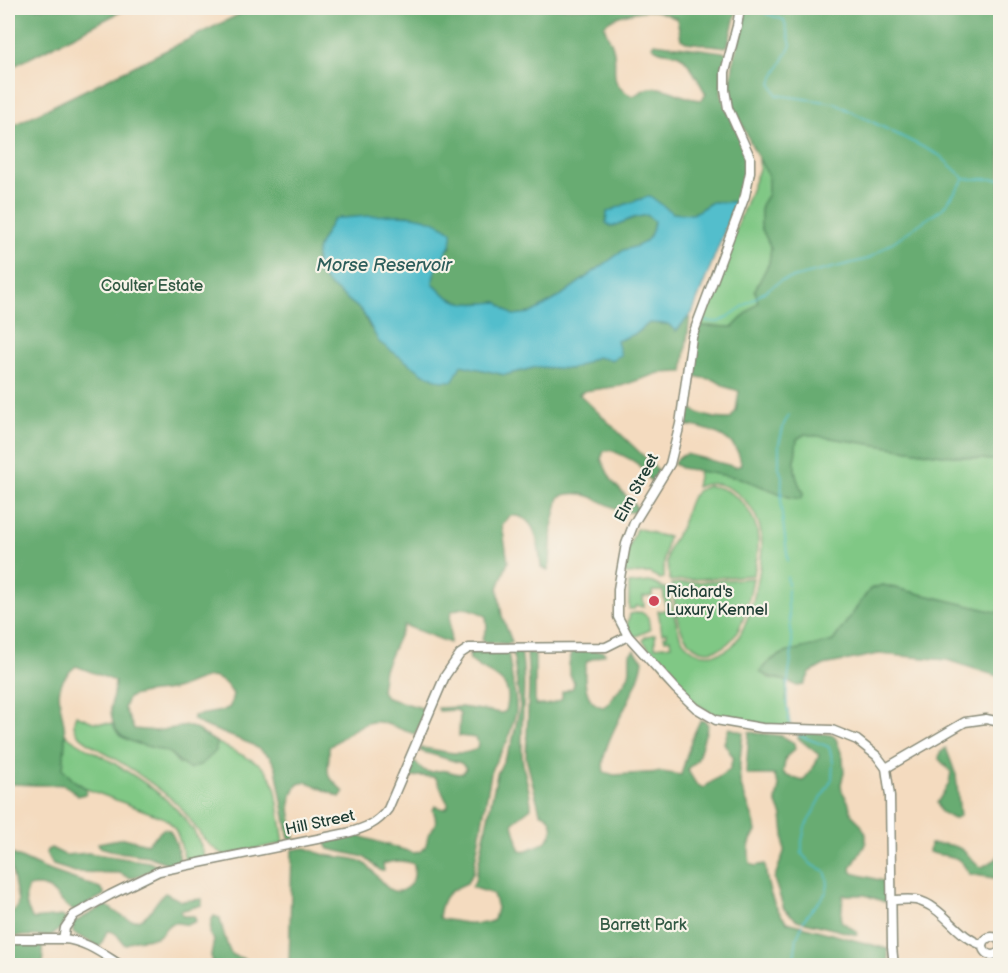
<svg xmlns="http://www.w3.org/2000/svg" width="1008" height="973" viewBox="0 0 1008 973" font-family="'Balsamiq Sans',sans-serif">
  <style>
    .green { fill: #80c885; stroke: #50825c; stroke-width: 1.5 }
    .forest { fill: #68ac72; stroke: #447453; stroke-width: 1.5 }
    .water { fill: #52becc; stroke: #387e80; stroke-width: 1.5 }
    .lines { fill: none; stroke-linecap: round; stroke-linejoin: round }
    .stream { stroke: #52becc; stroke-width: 1.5 }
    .minor-casing { stroke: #8a8c7a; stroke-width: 11 }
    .minor { stroke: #fff; stroke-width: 8 }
    .poi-dot { fill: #d1495b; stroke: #f7f3e8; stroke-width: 2 }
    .labels { text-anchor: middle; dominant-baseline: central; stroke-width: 4.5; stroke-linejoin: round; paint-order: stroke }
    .park-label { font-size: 16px; fill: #325944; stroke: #f7f3e8 }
    .street-label { font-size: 16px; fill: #1f3d34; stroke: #f7f3e8 }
    .poi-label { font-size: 16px; fill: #1f3d34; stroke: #f7f3e8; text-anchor: start }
    .water-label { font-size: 18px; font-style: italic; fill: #2c5d5a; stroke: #f7f3e8 }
  </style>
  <rect width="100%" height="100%" fill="#f7f3e8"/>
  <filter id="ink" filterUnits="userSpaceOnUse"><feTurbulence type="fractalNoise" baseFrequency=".0167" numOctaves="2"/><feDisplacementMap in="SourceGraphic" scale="12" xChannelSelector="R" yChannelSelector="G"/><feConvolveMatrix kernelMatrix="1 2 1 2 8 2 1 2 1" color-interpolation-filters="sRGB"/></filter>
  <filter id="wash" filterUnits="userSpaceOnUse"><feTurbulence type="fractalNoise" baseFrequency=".008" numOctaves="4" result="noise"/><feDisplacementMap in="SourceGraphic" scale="24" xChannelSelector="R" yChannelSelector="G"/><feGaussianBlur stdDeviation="1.35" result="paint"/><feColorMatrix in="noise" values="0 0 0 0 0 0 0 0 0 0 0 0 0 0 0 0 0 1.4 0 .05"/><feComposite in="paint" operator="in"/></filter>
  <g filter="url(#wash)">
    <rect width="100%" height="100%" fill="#f4dbbf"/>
    <g class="green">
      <path d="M 759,160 L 768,174 L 768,194 L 761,206 L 761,227 L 771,248 L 769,263 L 755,290 L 758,302 L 733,327 L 701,326 L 698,328 L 759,169 Z"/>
      <path d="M 805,434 L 935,454 L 1000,461 L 1000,613 L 883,585 L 870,589 L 833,641 C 809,648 773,649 760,672 L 769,678 L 787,681 L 786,698 L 790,725 L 782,727 L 720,718 L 696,704 L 643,641 L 645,637 L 655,634 L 655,647 L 671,645 L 670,639 L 665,640 L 664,636 L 667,636 L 667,632 L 662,633 L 658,611 L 666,610 L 663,591 L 652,591 L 652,596 L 643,597 L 644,607 L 636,606 L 634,609 L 629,609 L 629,584 L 650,582 L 667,589 L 680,636 C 685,645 694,653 705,654 C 715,655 723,653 731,647 C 750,629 766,559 761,533 C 758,515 749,502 734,491 C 722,483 709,481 696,487 L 699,471 L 740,478 L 789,497 L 804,493 C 791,475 795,459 797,439 Z"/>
      <path d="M 708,486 C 738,488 760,517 758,546 C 758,556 755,565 754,575 L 670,581 C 669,573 666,565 667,557 C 668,545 676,537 681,527 C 689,509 686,492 708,486 Z"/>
      <path d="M 636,529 C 648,528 657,538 668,536 L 664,559 L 664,578 L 660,579 L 650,573 L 624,574 L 627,552 Z"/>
      <path d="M 753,578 C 748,603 742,650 708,651 C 699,651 690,645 685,637 C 676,623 675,601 671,584 Z"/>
      <path d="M 641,612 L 648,617 L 650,630 L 634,637 L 627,626 L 630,614 Z"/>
      <path d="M 76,715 L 93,722 L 112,724 L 120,736 L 170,753 L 179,764 L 217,745 L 216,742 L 258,763 L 267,772 L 273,781 L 276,791 L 284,843 L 225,855 C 202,845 195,822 178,805 C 165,792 149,782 134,771 C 122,762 83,742 77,733 C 73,727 73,721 76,715 Z"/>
      <path d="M 65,734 C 81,747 102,755 120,767 C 155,788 196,817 205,859 L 188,862 L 185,860 C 180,844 179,827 164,818 L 87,789 L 73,780 L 63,769 Z"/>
    </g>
    <g class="forest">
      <path d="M 8,8 L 128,8 L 8,69 Z"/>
      <path d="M 252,8 L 737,8 L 728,45 L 726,47 L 686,42 L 681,39 L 677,19 C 670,16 662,12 654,11 C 639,10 614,15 604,25 C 606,33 611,40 613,48 C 619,69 605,84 633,96 C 639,94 644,88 650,88 C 669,86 684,100 702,100 L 706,94 C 700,84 689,60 679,55 C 670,51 659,54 652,46 L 654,43 L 723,52 L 727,54 C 725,66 719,84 722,96 C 730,123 754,151 745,181 C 744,187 739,195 736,202 L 712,202 L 693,214 L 673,213 L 649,196 L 626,204 L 612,227 L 633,218 L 647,215 L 654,221 C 652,242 643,245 624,250 L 556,299 L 531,313 L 513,315 L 497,302 C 469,305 453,306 433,284 C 433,269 439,256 451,247 L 408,215 L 340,218 L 333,220 L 319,245 L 316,256 L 316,265 L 328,284 L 362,311 L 370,328 L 461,365 L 505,375 L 537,367 L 571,369 L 596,357 L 616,341 L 637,333 L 649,323 L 668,324 L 676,331 L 690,315 L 683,372 L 659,373 L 621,386 L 584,391 L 579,394 L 658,470 L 659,478 L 652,482 C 647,478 647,476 644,471 C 638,461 621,455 611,450 L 604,451 L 601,459 C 605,466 608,475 613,482 C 620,491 630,498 637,508 L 635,512 C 611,515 589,483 559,497 L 552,527 L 550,564 L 548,570 L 541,567 C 539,547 537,513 510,516 L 502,525 L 508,562 L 498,588 L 502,616 L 512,642 L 508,644 L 486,642 L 482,640 L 487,628 L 486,616 C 475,610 463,604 451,612 C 448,624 452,631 450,643 L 404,625 L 384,669 L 381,690 L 387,698 L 422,708 L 426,712 L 415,734 C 403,731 391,724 379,722 C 363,719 342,738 329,747 C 330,776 320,769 344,792 L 340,797 L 307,782 L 298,784 C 284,803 292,816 295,838 L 293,841 L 289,839 L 276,768 L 270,757 L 251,744 L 202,725 L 193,719 L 194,716 L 222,711 L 230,707 L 233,694 C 215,663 198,683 175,689 C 159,693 143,691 128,698 L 124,708 L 134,729 L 156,731 L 186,726 L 194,728 L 216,742 L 216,751 L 202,764 L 189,769 C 180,764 174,755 167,752 C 141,742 112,747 111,709 C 111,700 115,690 115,681 L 76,666 C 47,689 64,705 65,735 C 65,746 64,757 63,769 L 73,780 L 87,789 L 85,794 L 78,796 C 63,781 62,785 43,785 C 31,785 19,784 8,784 L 8,128 Z"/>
      <path d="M 745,8 L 1000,8 L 1000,461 L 935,454 L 805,434 L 797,439 C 795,459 791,475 804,493 L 801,499 L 789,497 L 740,478 L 681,468 L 674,464 L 677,458 L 686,454 L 736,467 L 741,465 C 739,436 708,428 684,425 L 687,410 L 692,409 C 704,417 715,419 730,419 L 736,411 L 739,391 L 726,387 L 715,380 L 692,376 L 698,328 L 701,326 L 733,327 L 758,302 L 755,290 L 769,263 L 771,248 L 761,227 L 761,205 L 768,194 L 768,175 L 754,150 L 733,105 L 730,89 L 734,58 L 745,17 Z"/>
      <path d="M 883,585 L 1000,613 L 1000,677 L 947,660 L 879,654 L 824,665 L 810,673 L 804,685 L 797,686 C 786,678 772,680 760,672 C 774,649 809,648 833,641 L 870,589 Z"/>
      <path d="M 634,650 L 643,660 C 640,693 597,744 604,772 L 614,775 L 662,772 L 681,775 L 692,738 L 700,721 L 705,721 L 708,725 L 697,761 L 687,769 L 696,784 L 703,788 L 730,769 L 733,757 L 724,743 L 729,728 L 743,732 C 742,747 738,765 740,781 C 743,798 755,815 756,832 C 748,842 748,851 750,863 L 755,866 L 765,864 C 767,886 772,906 787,922 L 888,949 L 889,965 L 289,966 L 292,850 C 297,849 302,848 306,848 C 311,849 315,852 319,853 C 332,858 347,856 360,861 C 377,867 386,903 406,888 C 415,882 415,874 414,864 C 404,860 394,860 383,864 L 384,871 L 381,871 L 364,857 L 329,849 L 325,842 L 359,836 L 414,853 C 426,851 426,847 428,835 C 436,825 438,822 433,810 L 435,806 L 444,809 L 448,807 L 448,803 C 442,795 441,785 435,777 L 419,776 L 410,778 L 408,775 L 411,764 L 415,762 C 431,780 431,768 448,771 C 455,773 456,775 463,773 L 466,768 L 461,763 L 420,751 L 421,748 C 439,749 461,759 477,748 L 478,743 L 476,738 L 459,736 L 460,713 L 456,710 L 439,711 L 438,708 L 461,707 L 502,713 L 506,711 C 516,677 489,677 470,660 L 469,654 L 473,651 L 508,652 L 516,702 L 516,712 L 508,740 L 492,768 L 473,873 L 467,883 C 448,891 442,895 439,917 L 441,919 C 457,921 479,928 494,920 L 497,908 L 493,894 L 472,887 L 475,881 L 497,774 L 512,743 L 520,707 L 513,653 L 514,651 L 521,651 C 527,685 521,718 522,753 C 522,771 531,789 531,808 L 513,822 C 513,832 519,838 519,850 L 523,852 C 530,848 540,846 545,842 C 557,832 554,817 540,812 L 526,758 L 529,686 L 527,652 L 535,654 L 535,705 C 545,706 553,705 562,699 L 562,692 L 573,688 L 574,682 C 567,671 568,665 572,653 L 575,651 L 604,651 L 605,654 L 587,661 C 583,672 584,695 594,703 C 595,704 602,707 603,707 L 609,703 C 614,692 625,686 629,674 C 631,668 629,661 630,654 Z"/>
      <path d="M 749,732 L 782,736 L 794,743 L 795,749 L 786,757 L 783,772 L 787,776 L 803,781 L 815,765 L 819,755 L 798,738 L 800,733 L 818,733 L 832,735 L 836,739 L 843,758 L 844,773 L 841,784 L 842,791 L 848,801 L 852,815 L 860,823 L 866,834 L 866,843 L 851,868 L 852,873 L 883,881 L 888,884 L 887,898 L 885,902 L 865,895 L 843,895 L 841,921 L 857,932 L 857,935 L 797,920 L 784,909 L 774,879 L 784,852 L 784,835 L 782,816 L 776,801 L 779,786 L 774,775 L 749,775 L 746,773 Z"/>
      <path d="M 946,748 L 956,775 L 960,816 L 953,819 L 941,812 L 937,803 L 949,783 L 951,772 L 939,759 L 940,753 Z"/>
      <path d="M 163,829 L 169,830 C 176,838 178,851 180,861 L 177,864 L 169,864 L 148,856 L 117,852 L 100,847 L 98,843 L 124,838 L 147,844 Z"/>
      <path d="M 930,844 C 943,844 957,843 967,854 C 973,859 974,865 982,867 L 995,860 L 1000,854 L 1000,882 L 994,878 L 969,874 C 958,851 950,859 929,852 Z"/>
      <path d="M 51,848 L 65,855 L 88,853 L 149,862 L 159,867 L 133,878 L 127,877 L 120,873 L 75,872 L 53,865 L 46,853 L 47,850 Z"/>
      <path d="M 12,854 L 45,869 L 100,888 L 104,892 L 104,895 L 74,911 C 55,901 54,881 29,887 C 22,898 27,909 33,919 L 62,916 L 67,920 L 59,930 L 50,936 L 15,936 L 8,931 L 8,916 L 17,907 L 18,901 L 9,855 Z"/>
      <path d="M 165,893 L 181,901 L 202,899 L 202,905 L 180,911 L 183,916 L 194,916 L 196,921 C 183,928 185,922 174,923 C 164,924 165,935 156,937 C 143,941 138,936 125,945 C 118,938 118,931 107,931 L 100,947 L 73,933 L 73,923 L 106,905 C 121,916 136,931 152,909 C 156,903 159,898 165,893 Z"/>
      <path d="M 214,916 L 220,918 C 221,924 228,950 231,953 C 234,957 244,958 249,961 L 250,965 L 210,965 L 212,961 L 211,955 L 214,940 L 210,935 L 211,921 Z"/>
      <path d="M 40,943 L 42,945 L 43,965 L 8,965 L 8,944 Z"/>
    </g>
    <path class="water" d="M 650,196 L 673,213 L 693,214 L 712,202 L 736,202 L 692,313 L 676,331 L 668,324 L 649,323 L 637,333 L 617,341 L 621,355 L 611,360 L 596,357 L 572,369 L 537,367 L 505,375 L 461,365 L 453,381 L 441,381 L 424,374 L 379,342 L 362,311 L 328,284 L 318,273 L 316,256 L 319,245 L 333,220 L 340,218 C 377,216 422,207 452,232 C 455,252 433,258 433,284 C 453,306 469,305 497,302 L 513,315 L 531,313 L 556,299 L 624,250 C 643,245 652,242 654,221 L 647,215 L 633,218 L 612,227 L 606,223 L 607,212 L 626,204 Z"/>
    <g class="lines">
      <g class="stream">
        <path d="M 766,8 L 765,13 L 784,20 L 791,45 L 771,83 L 777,95 L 834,103 L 939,155 L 965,179 L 1000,179"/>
        <path d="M 702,321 L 718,322 L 725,319 L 780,281 L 868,259 L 943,208 L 964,180"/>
        <path d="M 788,561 L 781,507 L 782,476 L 779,468 L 779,444 L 784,424 L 789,415"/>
        <path d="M 787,577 L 788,585"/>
        <path d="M 788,589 C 785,610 794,630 792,650 C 789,679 783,694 790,725"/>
        <path d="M 798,735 L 829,747 L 833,762 L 832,779 L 805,827 L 802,841 L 802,854 L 812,865 L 825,871 C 836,897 813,901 803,922"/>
        <path d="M 793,966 L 797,937 L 802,925"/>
      </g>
    </g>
  </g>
  <g filter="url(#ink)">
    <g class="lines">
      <g class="minor-casing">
        <g id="minor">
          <path d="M 740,8 L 737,26 L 725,72 L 725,90 L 728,108 L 750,157 L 750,172 L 745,196 L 692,337 L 680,424 L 670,464 L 634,523 L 626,544 L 618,589 L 618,617 L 628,636 L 676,689 L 696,708 L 716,720 L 762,728 L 832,730 L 857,740 L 877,756 L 886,768 L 890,796 L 892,947 L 894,966"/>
          <path d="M 886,768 L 965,722 L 986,719 L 1000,722"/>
          <path d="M 892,900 C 900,900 909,899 916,900 C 944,906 956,937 983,945"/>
          <circle cx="992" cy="946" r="9"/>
          <path d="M 8,939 L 63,939 L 65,928 L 74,915 L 110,895 L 159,871 L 347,833 C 365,828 377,824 388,809 L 445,676 L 460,654 L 469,648 L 606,647 L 628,636"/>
          <path d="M 63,939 C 85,940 104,955 122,966"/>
        </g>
      </g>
      <use href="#minor" class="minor"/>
    </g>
  </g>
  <circle class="poi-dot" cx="654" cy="601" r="6"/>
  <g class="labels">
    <g class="park-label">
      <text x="152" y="286">Coulter Estate</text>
      <text x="643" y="925">Barrett Park</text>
    </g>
    <g class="street-label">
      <text transform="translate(637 488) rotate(-62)">Elm Street</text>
      <text transform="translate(320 823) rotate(-12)">Hill Street</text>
    </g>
    <g class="poi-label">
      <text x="666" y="592">Richard's<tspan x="666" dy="18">Luxury Kennel</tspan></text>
    </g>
    <g class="water-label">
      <text x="384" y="265">Morse Reservoir</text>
    </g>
  </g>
  <rect width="1008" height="973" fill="none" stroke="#f7f3e8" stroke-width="30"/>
</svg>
